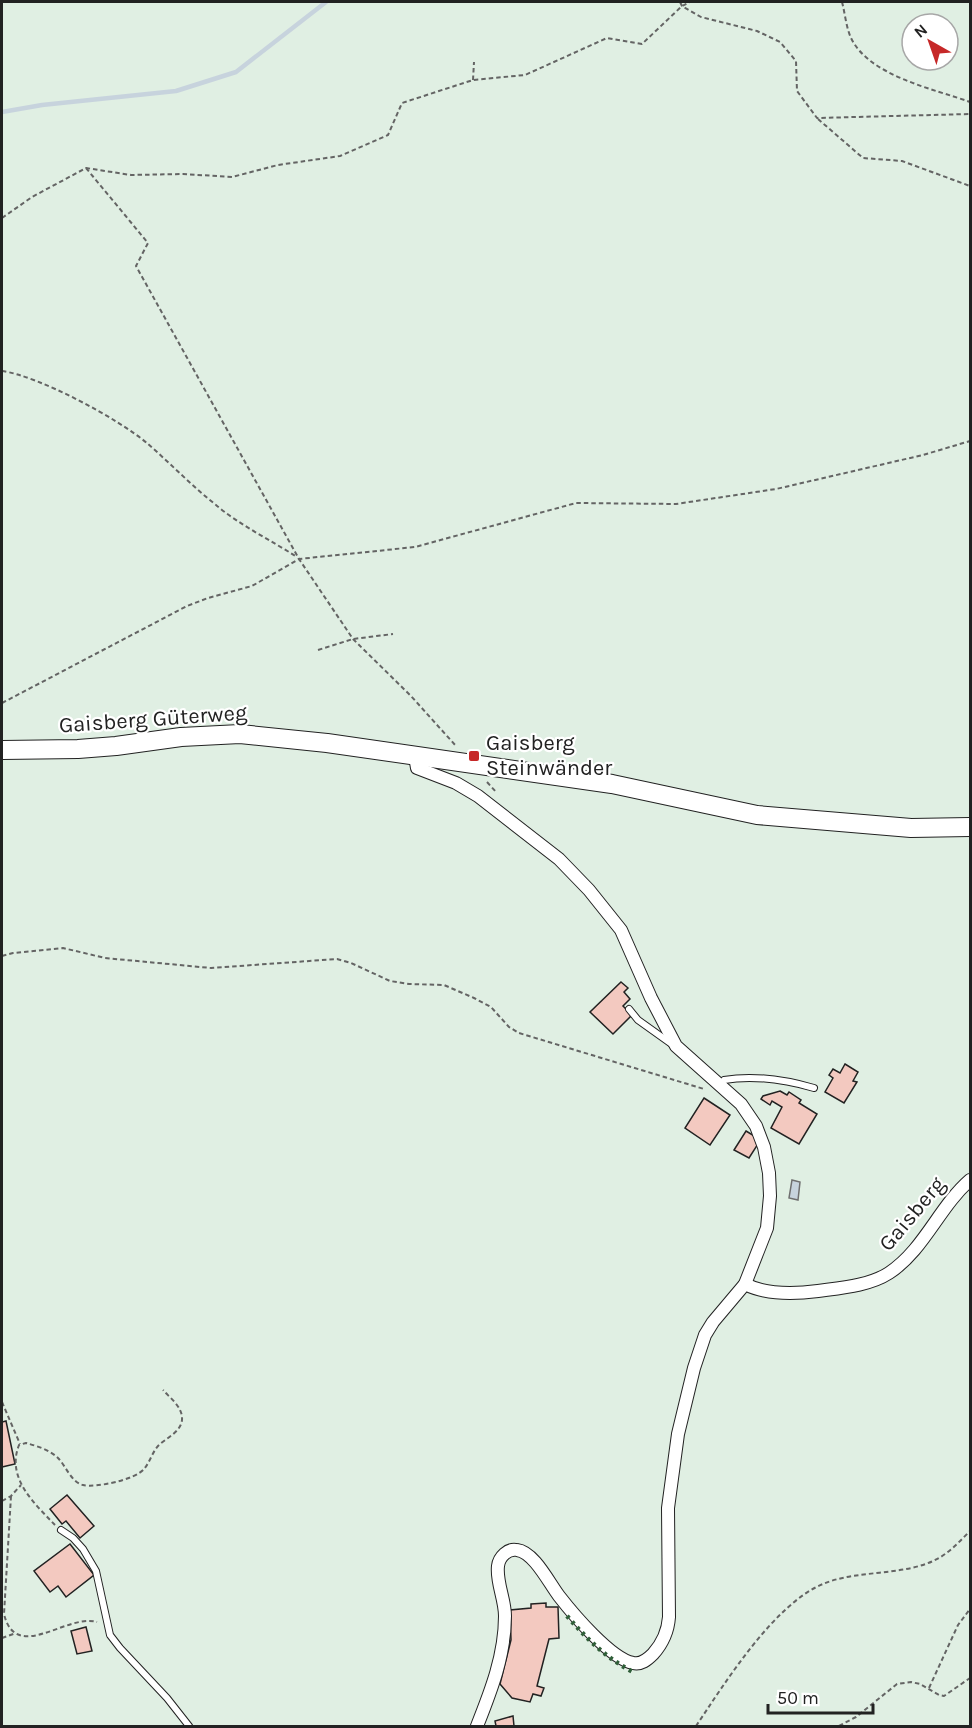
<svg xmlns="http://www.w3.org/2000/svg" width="972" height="1728" viewBox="0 0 972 1728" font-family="Karla,sans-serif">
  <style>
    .green { fill: #e0efe3; stroke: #6f6f6f; stroke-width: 1.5; fill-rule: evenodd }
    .water { fill: #c7d3dd; stroke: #6f6f6f; stroke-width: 1.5 }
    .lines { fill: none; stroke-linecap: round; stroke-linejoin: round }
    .stream { stroke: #c7d3dd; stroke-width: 4.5 }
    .building { fill: #f3c9c0; stroke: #222; stroke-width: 1.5 }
    .lane-casing { stroke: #222; stroke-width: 8 }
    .street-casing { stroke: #222; stroke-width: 14 }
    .secondary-casing { stroke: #222; stroke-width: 20 }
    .path { stroke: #646464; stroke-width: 2; stroke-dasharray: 4.5 3; stroke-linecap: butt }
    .lane { stroke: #fff; stroke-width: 6 }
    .street { stroke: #fff; stroke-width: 12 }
    .secondary { stroke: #fff; stroke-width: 18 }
    .hedge { stroke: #2f5e38; stroke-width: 4.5; stroke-dasharray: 3 4.5; stroke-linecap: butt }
    .poi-dot { fill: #c62828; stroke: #fff; stroke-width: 2 }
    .labels { text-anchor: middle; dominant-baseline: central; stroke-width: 4.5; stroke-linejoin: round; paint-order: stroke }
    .street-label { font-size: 22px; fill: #222; stroke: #fff }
    .poi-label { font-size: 22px; fill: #222; stroke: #fff; text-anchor: start }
  </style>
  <rect width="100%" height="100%" fill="#fff"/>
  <path class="green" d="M 2,2 L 970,2 L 970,1726 L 2,1726 ZM 912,24 L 948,24 L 948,60 L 912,60 Z"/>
  <path class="water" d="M 792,1180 L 800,1182 L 798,1200 L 789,1198 Z"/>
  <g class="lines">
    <path class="stream" d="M 2,112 L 42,105 L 176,91 L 236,72 L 326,2"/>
  </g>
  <g class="building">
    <path d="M 621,982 L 628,988 L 624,992 L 630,999 L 623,1006 L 632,1015 L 613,1034 L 590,1012 Z"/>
    <path d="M 845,1064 L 858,1072 L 853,1081 L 857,1082 L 844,1103 L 825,1092 L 833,1078 L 829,1075 L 833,1069 L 840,1073 Z"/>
    <path d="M 780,1091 L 787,1095 L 789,1092 L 801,1100 L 799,1103 L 817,1114 L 799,1144 L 771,1128 L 782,1107 L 772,1101 L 770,1105 L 761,1099 L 763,1096 Z"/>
    <path d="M 704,1098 L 730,1115 L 710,1145 L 685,1128 Z"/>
    <path d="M 746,1131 L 756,1137 L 758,1144 L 749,1158 L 734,1150 Z"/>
    <path d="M 6,1421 L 15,1464 L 2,1467 L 2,1422 Z"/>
    <path d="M 67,1495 L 94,1526 L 80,1538 L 66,1521 L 62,1524 L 50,1509 Z"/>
    <path d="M 70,1544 L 94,1575 L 66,1597 L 58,1586 L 50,1592 L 34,1571 Z"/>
    <path d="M 546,1603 L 546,1607 L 558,1607 L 559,1638 L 549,1639 L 537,1686 L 544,1688 L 541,1696 L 533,1694 L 530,1702 L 512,1698 L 500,1684 L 511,1640 L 510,1610 L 531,1608 L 531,1604 Z"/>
    <path d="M 86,1627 L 92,1651 L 77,1654 L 71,1631 Z"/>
    <path d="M 513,1716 L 514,1726 L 496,1726 L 495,1721 Z"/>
  </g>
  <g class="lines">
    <g class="lane-casing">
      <g id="lane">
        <path d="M 629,1009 L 638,1020 L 673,1045"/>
        <path d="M 720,1085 L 724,1080 C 753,1075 786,1080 814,1088"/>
        <path d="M 61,1530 L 73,1538 L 83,1549 L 96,1571 L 110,1635 L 120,1648 L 167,1698 L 189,1726"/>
      </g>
    </g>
    <g class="street-casing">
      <g id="street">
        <path d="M 415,756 L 417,768 L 456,783 L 478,796 L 559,859 L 589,890 L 621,930 L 651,998 L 676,1046 L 741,1104 L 756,1126 L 764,1147 L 769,1173 L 770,1196 L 767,1228 L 745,1284 L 713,1322 L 705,1335 L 694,1368 L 678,1434 L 668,1508 L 669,1617 C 668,1631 662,1644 653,1654 C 647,1660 641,1665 633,1663 C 611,1659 573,1614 559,1596 C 549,1583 534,1552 517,1550 C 508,1548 499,1557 498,1566 C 496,1582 505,1599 505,1616 C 505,1655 491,1691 477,1726"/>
        <path d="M 745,1284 C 766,1295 794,1294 818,1291 C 840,1288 869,1286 889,1273 C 924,1250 939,1207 970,1180"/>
      </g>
    </g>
    <g class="secondary-casing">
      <path id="secondary" d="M 2,750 L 78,749 L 116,746 L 181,737 L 240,734 L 327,743 L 612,784 L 757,815 L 911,828 L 970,827"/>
    </g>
    <g class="path">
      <path d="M 680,2 L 682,6 L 701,17 L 757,31 L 780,42 L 796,61 L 797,91 L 817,118 L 970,114"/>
      <path d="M 842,2 C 845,13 846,27 851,38 C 869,76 934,89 970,102"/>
      <path d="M 473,80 L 474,62"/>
      <path d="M 818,119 L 863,158 L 902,161 L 970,186"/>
      <path d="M 86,168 L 148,243 L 136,266 L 299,559 L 353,639 L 411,696 L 456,746"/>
      <path d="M 2,218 L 32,197 L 86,168 L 131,175 L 183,174 L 232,177 L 278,165 L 340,156 L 388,135 L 402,103 L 473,80 L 525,75 L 607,38 L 642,44 L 682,6 L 690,2"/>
      <path d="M 2,371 C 39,376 119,419 148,444 C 171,464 192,486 216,505 C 238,524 272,541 297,557"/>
      <path d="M 318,650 L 353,639 L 393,634"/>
      <path d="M 2,703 L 187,606 L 208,598 L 252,586 L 299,559 L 415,547 L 576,503 L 676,504 L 776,489 L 923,455 L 970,441"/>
      <path d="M 487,782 L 497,793"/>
      <path d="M 2,956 L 13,953 L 63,948 L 105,958 L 211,968 L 337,959 L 351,963 L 390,981 L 409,984 L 444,985 L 474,998 L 491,1007 L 509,1027 L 519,1033 L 704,1089"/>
      <path d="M 2,1402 L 20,1444"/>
      <path d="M 11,1496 L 4,1614 C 16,1664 67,1613 97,1622"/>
      <path d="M 2,1501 L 11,1496 L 21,1485"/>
      <path d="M 55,1525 C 34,1503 6,1478 19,1445 L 26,1443 C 37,1446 50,1450 58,1458 C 66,1466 71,1482 83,1485 C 95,1488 135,1480 144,1469 C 150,1462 152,1453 158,1446 C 166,1438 181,1432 182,1420 C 183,1407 170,1398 163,1390"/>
      <path d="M 2,1638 L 16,1633"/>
      <path d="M 929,1688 L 958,1625 L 970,1609"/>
      <path d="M 696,1726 C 725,1683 774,1604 823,1584 C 858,1569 905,1577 939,1558 C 951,1551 960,1541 970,1531"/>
      <path d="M 839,1726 L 856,1717 L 897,1684 L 911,1682 L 920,1684 L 939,1695 L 944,1696 L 970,1678"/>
    </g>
    <use href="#lane" class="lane"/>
    <use href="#street" class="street"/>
    <use href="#secondary" class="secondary"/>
    <path class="hedge" d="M 567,1616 C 587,1639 606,1658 633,1672"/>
  </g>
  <rect class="poi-dot" x="468" y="750" width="12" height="12" rx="3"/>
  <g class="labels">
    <g class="street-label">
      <text transform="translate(153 719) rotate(-4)">Gaisberg Güterweg</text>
      <text transform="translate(912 1214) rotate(-50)">Gaisberg</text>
    </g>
    <g class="poi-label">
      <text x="486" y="743">Gaisberg<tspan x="486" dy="25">Steinwänder</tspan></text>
    </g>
  </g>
  <rect width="972" height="1728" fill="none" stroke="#222222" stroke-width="6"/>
  <g transform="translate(930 42) rotate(320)"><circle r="28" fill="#ffffff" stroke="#a7a7a7" stroke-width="1.5"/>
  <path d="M0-4.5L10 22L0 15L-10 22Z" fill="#c62828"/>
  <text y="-9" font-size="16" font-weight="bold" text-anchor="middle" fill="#222222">N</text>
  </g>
  <path d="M768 1704v9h105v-9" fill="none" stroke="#222222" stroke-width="3"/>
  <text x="777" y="1704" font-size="18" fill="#222222" stroke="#ffffff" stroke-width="4.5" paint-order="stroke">50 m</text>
</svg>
